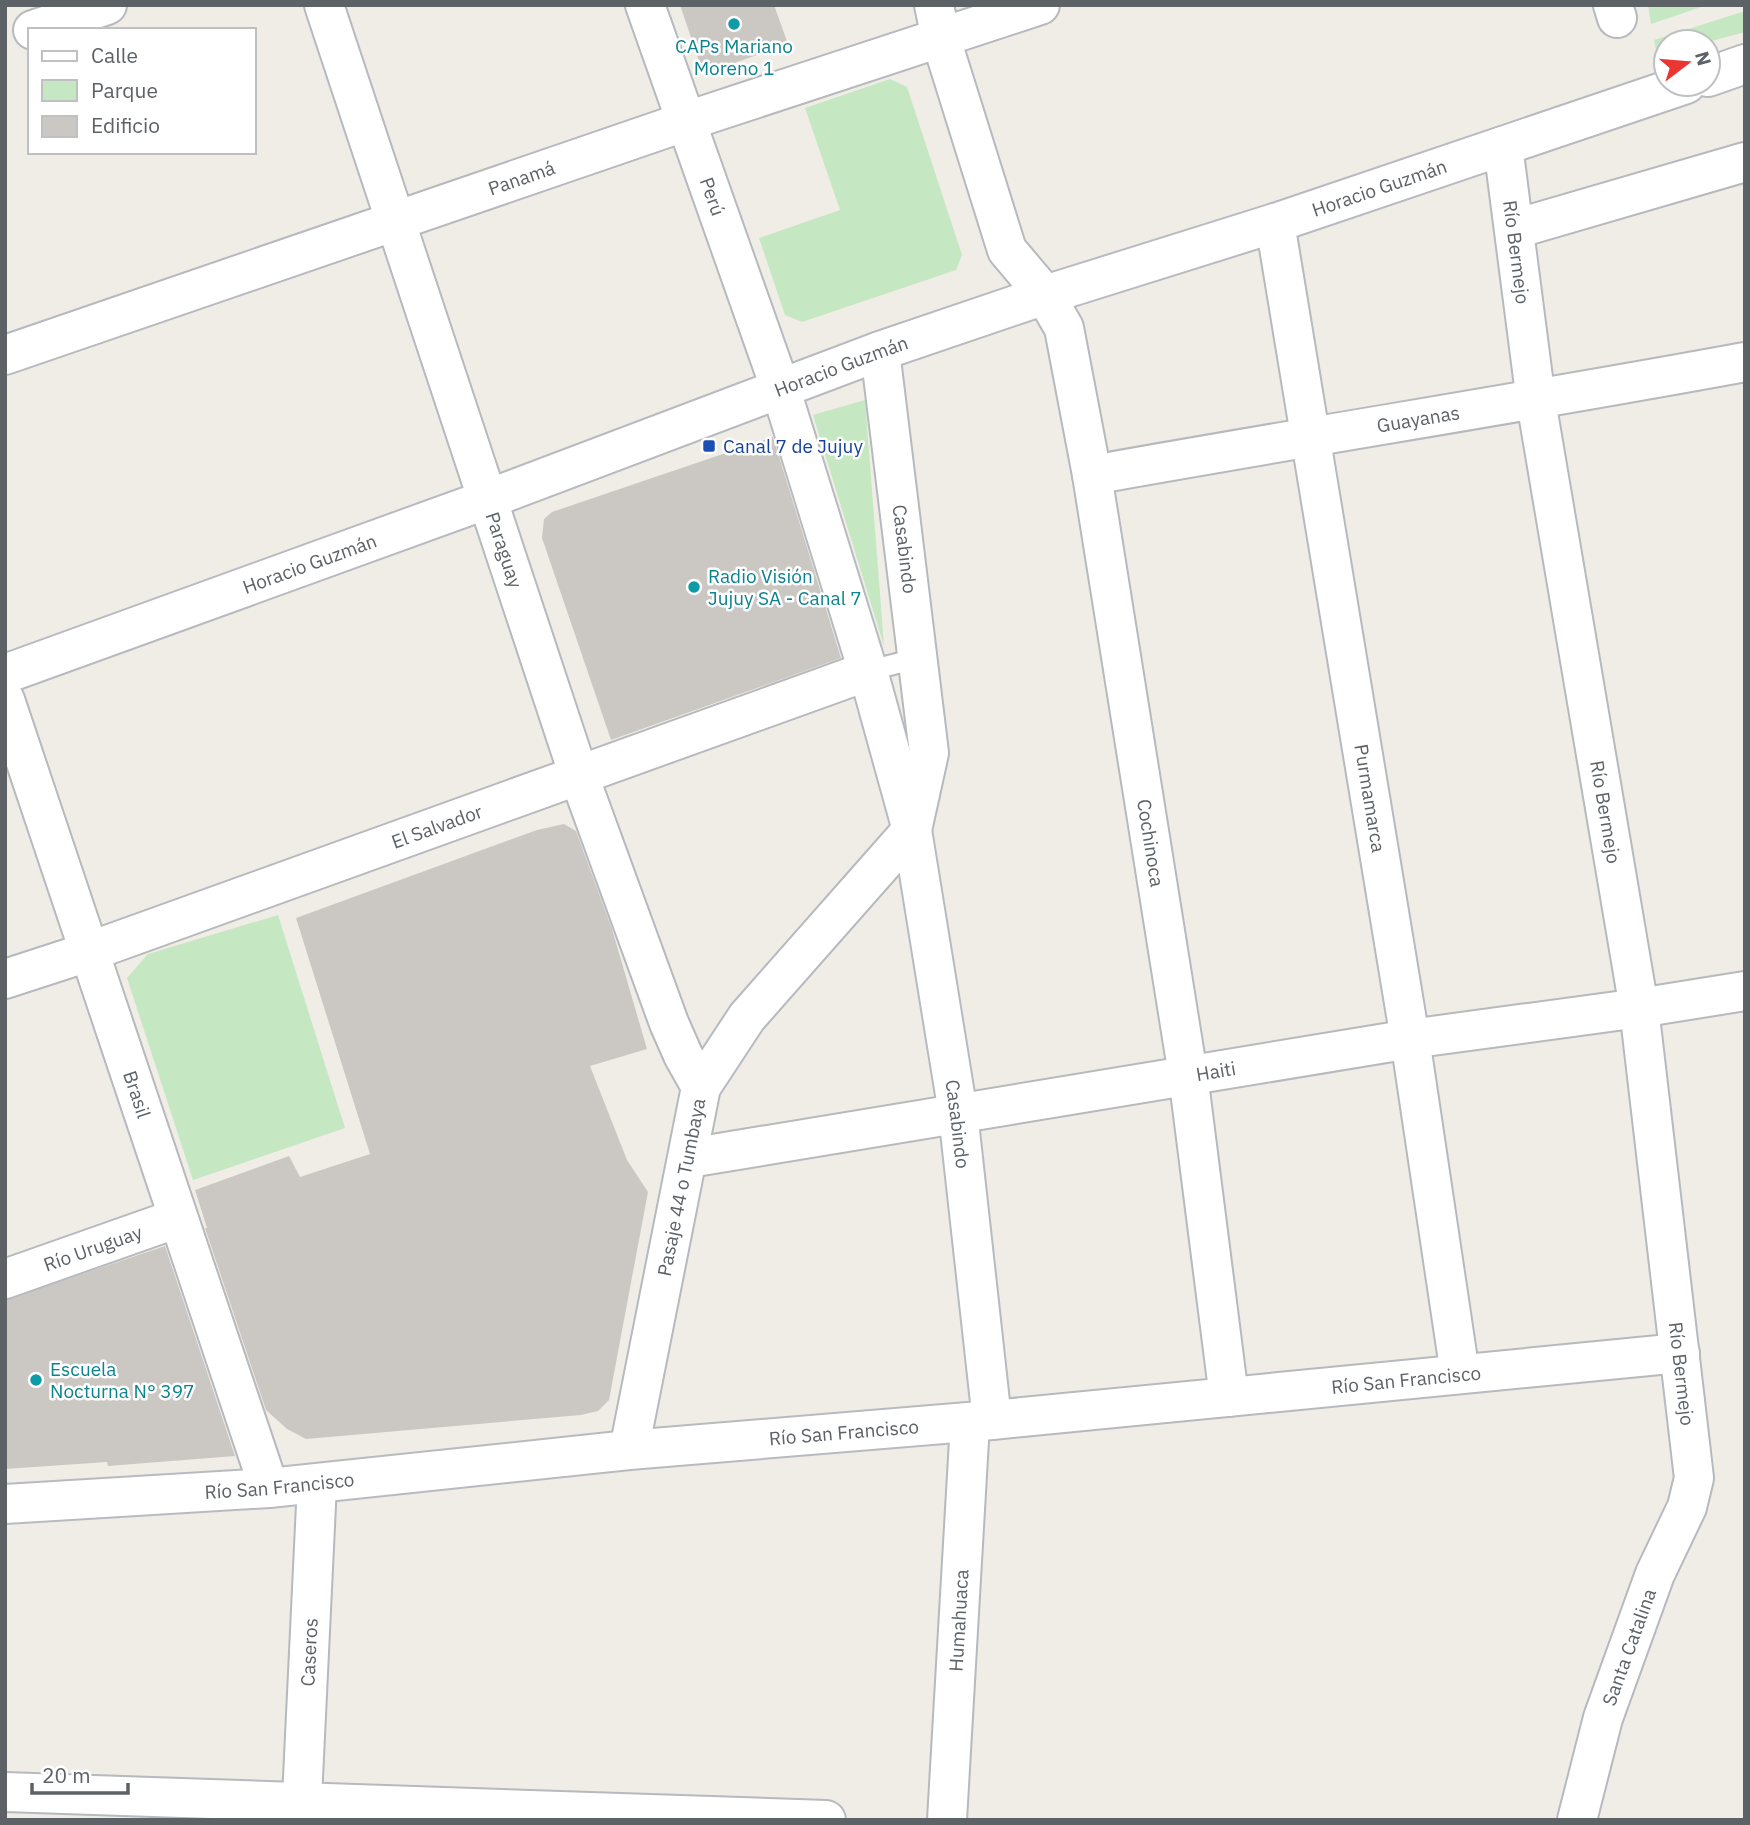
<svg xmlns="http://www.w3.org/2000/svg" width="1750" height="1825" viewBox="0 0 1750 1825" font-family="'IBM Plex Sans',sans-serif">
  <style>
    .green { fill: #c5e7c2 }
    .building { fill: #cbc8c3 }
    .lines { fill: none; stroke-linecap: round; stroke-linejoin: round }
    .service-casing { stroke: #b6b9bd; stroke-width: 23 }
    .minor-casing { stroke: #b6b9bd; stroke-width: 42 }
    .tertiary-casing { stroke: #b6b9bd; stroke-width: 42 }
    .secondary-casing { stroke: #b7bbc0; stroke-width: 42 }
    .service { stroke: #fff; stroke-width: 19 }
    .minor { stroke: #fff; stroke-width: 38 }
    .tertiary { stroke: #fff; stroke-width: 38 }
    .secondary { stroke: #fff; stroke-width: 38 }
    .culture-dot { fill: #0f9aa8; stroke: #fff; stroke-width: 2.5 }
    .transit-dot { fill: #1a4fb4; stroke: #fff; stroke-width: 2.5 }
    .labels { text-anchor: middle; dominant-baseline: central; stroke-width: 5; stroke-linejoin: round; paint-order: stroke }
    .culture-label { font-size: 19px; fill: #0d838f; stroke: #fff; text-anchor: start }
    .street-label { font-size: 19px; fill: #5d6266; stroke: #fff }
    .transit-label { font-size: 19px; fill: #164399; stroke: #fff; text-anchor: start }
  </style>
  <rect width="100%" height="100%" fill="#f0ede6"/>
  <g class="green">
    <path d="M 1648,5 L 1707,5 L 1651,24 Z"/>
    <path d="M 1745,11 L 1745,32 L 1708,42 L 1666,42 L 1666,53 L 1657,55 L 1654,40 Z"/>
    <path d="M 890,79 L 907,87 L 962,255 L 956,270 L 802,322 L 785,315 L 759,238 L 840,210 L 805,108 Z"/>
    <path d="M 865,400 L 884,646 L 813,415 Z"/>
    <path d="M 278,915 L 345,1128 L 193,1180 L 127,978 L 148,954 Z"/>
  </g>
  <g class="building">
    <path d="M 680,5 L 774,5 L 788,44 L 712,71 L 701,67 Z"/>
    <path d="M 773,437 L 841,658 L 611,740 L 542,538 L 544,519 L 552,512 Z"/>
    <path d="M 564,824 L 576,831 L 612,929 L 647,1049 L 590,1066 L 627,1160 L 648,1192 L 609,1400 L 598,1411 L 581,1415 L 306,1439 L 287,1429 L 266,1410 L 205,1228 L 207,1228 L 195,1190 L 289,1156 L 300,1177 L 370,1154 L 296,918 L 537,830 Z"/>
    <path d="M 165,1246 L 235,1456 L 108,1466 L 107,1462 L 5,1469 L 5,1300 Z"/>
  </g>
  <g class="lines">
    <g class="service-casing">
      <path id="service" d="M 868,671 L 918,658"/>
    </g>
    <g class="minor-casing">
      <g id="minor">
        <path id="s1" d="M 324,5 L 579,776 L 669,1023 L 683,1055 L 701,1087"/>
        <path id="s2" d="M 934,5 L 941,39 L 1007,250 L 1045,295 L 1064,328 L 1092,475 L 1188,1075 L 1229,1397"/>
        <path d="M 1613,5 L 1617,18"/>
        <path d="M 33,30 L 107,5"/>
        <path id="s3" d="M 1503,146 L 1536,401 L 1639,1008 L 1694,1478 L 1687,1507 L 1655,1574 L 1603,1718 L 1577,1820"/>
        <path id="s4" d="M 1275,223 L 1410,1039 L 1460,1374"/>
        <path d="M 1515,229 L 1745,162"/>
        <path id="s5" d="M 5,355 L 687,121 L 1040,5"/>
        <path id="s6" d="M 1092,475 C 1309,436 1528,402 1745,362"/>
        <path id="s7" d="M 5,700 L 269,1488"/>
        <path id="s8" d="M 5,979 L 88,952 L 868,671"/>
        <path id="s9" d="M 689,1158 L 1410,1039 L 1639,1008 L 1745,991"/>
        <path id="s10" d="M 5,1279 L 178,1218"/>
        <path id="s11" d="M 992,1420 L 1680,1353"/>
        <path id="s12" d="M 629,1450 L 701,1087 L 747,1017 L 912,830 L 929,753 L 880,351"/>
        <path d="M 5,1792 L 826,1820"/>
        <path id="s13" d="M 301,1820 L 317,1484"/>
        <path id="s14" d="M 947,1820 L 970,1423"/>
      </g>
    </g>
    <g class="tertiary-casing">
      <g id="tertiary">
        <path id="s15" d="M 645,5 L 780,387"/>
      </g>
    </g>
    <g class="secondary-casing">
      <g id="secondary">
        <path d="M 1708,77 L 1745,64"/>
        <path id="s16" d="M 5,674 L 488,499 L 880,351 L 1045,295 L 1275,223 L 1686,84"/>
        <path id="s17" d="M 5,1504 L 269,1488 L 629,1450 L 992,1420 L 958,1113 L 912,830 L 868,671 L 780,387"/>
      </g>
    </g>
    <use href="#service" class="service"/>
    <use href="#minor" class="minor"/>
    <use href="#tertiary" class="tertiary"/>
    <use href="#secondary" class="secondary"/>
  </g>
  <g class="culture-dot">
    <circle cx="734" cy="24" r="7"/>
    <circle cx="694" cy="587" r="7"/>
    <circle cx="36" cy="1380" r="7"/>
  </g>
  <rect class="transit-dot" x="702" y="439" width="14" height="14" rx="3.5"/>
  <g class="labels">
    <g class="culture-label">
      <text x="734" y="46" text-anchor="middle">CAPs Mariano<tspan x="734" dy="22">Moreno 1</tspan></text>
      <text x="708" y="576">Radio Visión<tspan x="708" dy="22">Jujuy SA - Canal 7</tspan></text>
      <text x="50" y="1369">Escuela<tspan x="50" dy="22">Nocturna N° 397</tspan></text>
    </g>
    <g class="street-label">
      <text stroke="none"><textPath href="#s5" startOffset="546">Panamá</textPath></text>
      <text stroke="none"><textPath href="#s16" startOffset="1458">Horacio Guzmán</textPath></text>
      <text stroke="none"><textPath href="#s15" startOffset="203">Perú</textPath></text>
      <text stroke="none"><textPath href="#s3" startOffset="107">Río Bermejo</textPath></text>
      <text stroke="none"><textPath href="#s16" startOffset="891">Horacio Guzmán</textPath></text>
      <text stroke="none"><textPath href="#s6" startOffset="331">Guayanas</textPath></text>
      <text stroke="none"><textPath href="#s1" startOffset="574">Paraguay</textPath></text>
      <text transform="translate(905 549) rotate(83)">Casabindo</text>
      <text stroke="none"><textPath href="#s16" startOffset="324">Horacio Guzmán</textPath></text>
      <text stroke="none"><textPath href="#s4" startOffset="583">Purmamarca</textPath></text>
      <text stroke="none"><textPath href="#s3" startOffset="674">Río Bermejo</textPath></text>
      <text stroke="none"><textPath href="#s8" startOffset="458">El Salvador</textPath></text>
      <text stroke="none"><textPath href="#s2" startOffset="875">Cochinoca</textPath></text>
      <text stroke="none"><textPath href="#s9" startOffset="534">Haiti</textPath></text>
      <text stroke="none"><textPath href="#s7" startOffset="416">Brasil</textPath></text>
      <text transform="translate(958 1124) rotate(83)">Casabindo</text>
      <text stroke="none"><textPath href="#s12" startOffset="268">Pasaje 44 o Tumbaya</textPath></text>
      <text stroke="none"><textPath href="#s10" startOffset="93">Río Uruguay</textPath></text>
      <text stroke="none"><textPath href="#s3" startOffset="1241">Río Bermejo</textPath></text>
      <text stroke="none"><textPath href="#s11" startOffset="416">Río San Francisco</textPath></text>
      <text stroke="none"><textPath href="#s17" startOffset="842">Río San Francisco</textPath></text>
      <text stroke="none"><textPath href="#s17" startOffset="275">Río San Francisco</textPath></text>
      <text stroke="none"><textPath href="#s14" startOffset="200">Humahuaca</textPath></text>
      <text transform="translate(1629 1647) rotate(-70)">Santa Catalina</text>
      <text stroke="none"><textPath href="#s13" startOffset="168">Caseros</textPath></text>
    </g>
    <g class="transit-label">
      <text x="723" y="446">Canal 7 de Jujuy</text>
    </g>
  </g>
  <rect width="1750" height="1825" fill="none" stroke="#5d6266" stroke-width="14"/>
  <rect x="28" y="28" width="228" height="126" fill="#ffffff" stroke="#bec0c2" stroke-width="2"/>
  <rect x="42" y="51" width="35" height="10" fill="#ffffff" stroke="#bec0c2" stroke-width="2"/>
  <text x="91" y="63" font-size="21" fill="#5d6266">Calle</text>
  <rect x="42" y="80" width="35" height="21" fill="#c5e7c2" stroke="#bec0c2" stroke-width="2"/>
  <text x="91" y="98" font-size="21" fill="#5d6266">Parque</text>
  <rect x="42" y="116" width="35" height="21" fill="#cbc8c3" stroke="#bec0c2" stroke-width="2"/>
  <text x="91" y="133" font-size="21" fill="#5d6266">Edificio</text>
  <g transform="translate(1687 63) rotate(74)"><circle r="33" fill="#ffffff" stroke="#bec0c2" stroke-width="2"/>
  <path d="M0-5L12 26L0 18L-12 26Z" fill="#eb3531"/>
  <text y="-10" font-size="19" font-weight="bold" text-anchor="middle" fill="#5d6266">N</text>
  </g>
  <path d="M32 1783v10h96v-10" fill="none" stroke="#5d6266" stroke-width="3.5"/>
  <text x="42" y="1783" font-size="21" fill="#5d6266" stroke="#ffffff" stroke-width="5" paint-order="stroke">20 m</text>
</svg>
